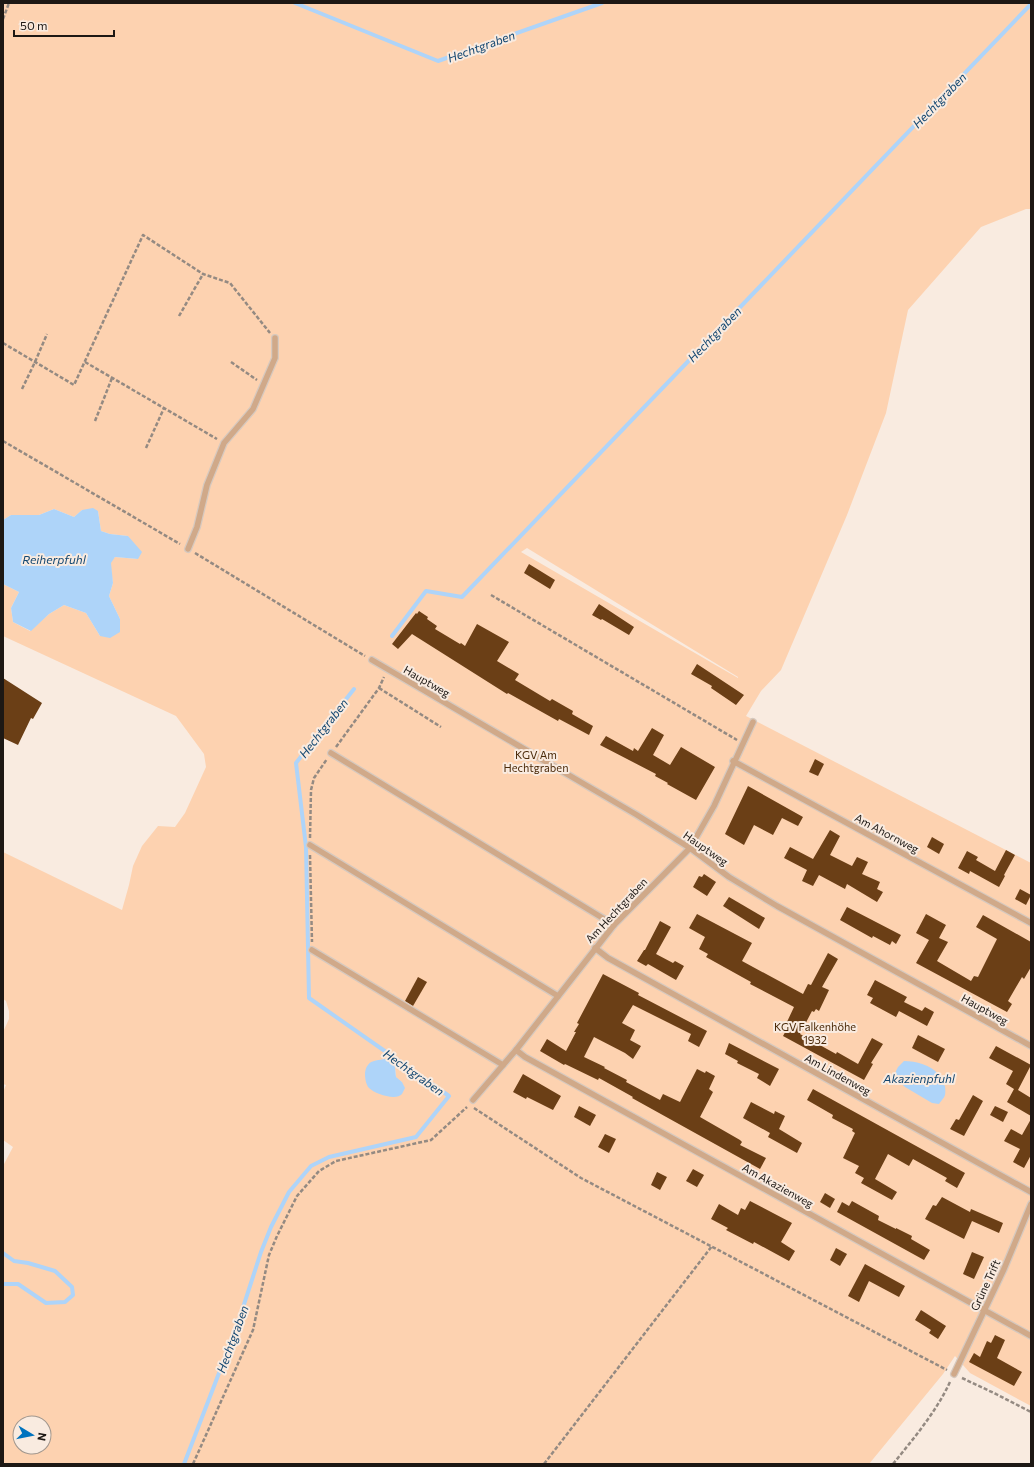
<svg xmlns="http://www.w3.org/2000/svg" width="1034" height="1467" viewBox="0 0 1034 1467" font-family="Commissioner,sans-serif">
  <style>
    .green { fill: #fdd2b0; fill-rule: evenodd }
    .water { fill: #aed4f9 }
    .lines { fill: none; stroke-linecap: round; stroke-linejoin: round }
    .stream { stroke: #aed4f9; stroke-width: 4 }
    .building { fill: #6b3f16 }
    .service-casing { stroke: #d6c9bf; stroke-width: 8 }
    .path { stroke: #948a82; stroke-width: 2.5; stroke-dasharray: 4 2; stroke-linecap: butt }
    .service { stroke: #d0a989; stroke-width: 5.5 }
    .labels { text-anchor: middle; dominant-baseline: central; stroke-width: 4; stroke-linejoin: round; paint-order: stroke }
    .street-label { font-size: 11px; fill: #1d1814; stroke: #f9ebe0 }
    .park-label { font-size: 11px; fill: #4b2a09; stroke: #f9ebe0 }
    .water-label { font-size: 12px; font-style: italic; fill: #124670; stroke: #f9ebe0 }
  </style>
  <rect width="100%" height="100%" fill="#f9ebe0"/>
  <path class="green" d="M 3,3 L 1031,3 L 1031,209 L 1026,209 L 981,227 L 908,310 L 886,413 L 847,515 L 781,670 L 761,691 L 746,716 L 1031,863 L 1031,1406 L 970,1373 L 955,1356 L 943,1374 L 869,1464 L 3,1464 L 3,1166 L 13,1147 L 3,1140 L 3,1092 L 6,1085 L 3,1084 L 3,1032 L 9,1019 L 9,1011 L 6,1001 L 3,999 L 3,852 L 122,910 L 129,885 L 133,866 L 142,846 L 158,826 L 175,827 L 185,813 L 206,767 L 204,754 L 176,716 L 3,636 L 3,584 L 19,592 L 11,608 L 13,622 L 30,631 L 49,614 L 64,605 L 86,613 L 100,636 L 120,619 L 109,596 L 113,583 L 110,563 L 115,557 L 138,559 L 128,536 L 110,534 L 101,531 L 98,511 L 82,510 L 74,517 L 54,509 L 39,515 L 11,515 L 3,520 ZM 527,548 L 738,677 L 738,678 L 521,552 ZM 385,1059 L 391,1061 L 395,1067 L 396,1077 L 402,1082 L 375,1061 ZM 20,1423 L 44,1423 L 44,1447 L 20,1447 Z"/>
  <g class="water">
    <path d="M 93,508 L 98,511 L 101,531 L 110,534 L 128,536 L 142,552 L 138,559 L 115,557 L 111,563 L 113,583 L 109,596 L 120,619 L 120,632 L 110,638 L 100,636 L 86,613 L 64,605 L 49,614 L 31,631 L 13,622 L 11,608 L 19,592 L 3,584 L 3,520 L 11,515 L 39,515 L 54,509 L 74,517 L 82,510 Z"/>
    <path d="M 385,1059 L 391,1060 L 395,1067 L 396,1077 L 402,1082 L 405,1088 C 404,1090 403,1092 402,1094 C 396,1101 375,1094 369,1088 C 366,1085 365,1078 365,1074 C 365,1071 366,1067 368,1065 C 371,1060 380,1060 385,1059 Z"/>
    <path d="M 904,1061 C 916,1061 931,1065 938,1074 C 941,1078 941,1083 945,1086 C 946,1097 945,1096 939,1104 L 932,1103 L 905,1087 L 896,1079 L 895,1075 L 896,1071 L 898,1067 Z"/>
  </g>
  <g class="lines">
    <g class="stream">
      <path d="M 295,3 L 438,61 L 602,3"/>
      <path d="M 392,636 L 426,591 L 462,597 L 1031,4"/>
      <path d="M 3,1253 L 14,1261 L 28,1263 L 55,1271 L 72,1287 L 73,1295 L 65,1302 L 46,1303 L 18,1284 L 3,1284"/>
      <path d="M 184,1464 L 236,1329 L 261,1252 L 271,1227 L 289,1192 L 311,1166 L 329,1157 L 416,1137 L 449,1096 L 309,998 L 306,847 L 296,763 L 354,689"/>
    </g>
  </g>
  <g class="building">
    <path d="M 529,564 L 555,580 L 550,589 L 524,573 Z"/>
    <path d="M 599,604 L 634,627 L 629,635 L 602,619 L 601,620 L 592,615 Z"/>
    <path d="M 419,611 L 428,617 L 427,619 L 437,626 L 435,629 L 460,644 L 461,643 L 465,646 L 477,624 L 509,642 L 497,661 L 519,674 L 515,680 L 550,701 L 552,699 L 573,711 L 572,714 L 593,726 L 589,735 L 559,719 L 558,721 L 508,693 L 507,694 L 412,634 L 398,649 L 392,644 L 416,613 L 417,614 Z"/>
    <path d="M 697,664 L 744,695 L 736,705 L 711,688 L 712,686 L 691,674 Z"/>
    <path d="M 3,678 L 42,703 L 33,719 L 31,718 L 18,745 L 3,738 Z"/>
    <path d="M 652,728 L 664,735 L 653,755 L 670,765 L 681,747 L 715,767 L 696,800 L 667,784 L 668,783 L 655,776 L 656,774 L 600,745 L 606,736 L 633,751 L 634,748 L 638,751 Z"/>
    <path d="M 815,759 L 824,764 L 818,776 L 809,772 Z"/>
    <path d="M 748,786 L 803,817 L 798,826 L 782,818 L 773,835 L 754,825 L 744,845 L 725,834 Z"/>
    <path d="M 830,830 L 840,836 L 830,855 L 852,866 L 857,857 L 868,862 L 862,874 L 880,882 L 877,889 L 883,892 L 877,902 L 847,884 L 845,889 L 819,875 L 813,886 L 802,881 L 807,870 L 784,858 L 790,847 L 813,859 Z"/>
    <path d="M 932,837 L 944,844 L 939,854 L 927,847 Z"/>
    <path d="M 1006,850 L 1015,855 L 1004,875 L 1005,876 L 999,887 L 970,871 L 969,874 L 958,868 L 967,851 L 978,857 L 976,860 L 995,871 Z"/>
    <path d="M 704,874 L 716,882 L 707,896 L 693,887 L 699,876 L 702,877 Z"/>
    <path d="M 1020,889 L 1031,895 L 1026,905 L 1015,899 Z"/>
    <path d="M 729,897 L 765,918 L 759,929 L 723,906 Z"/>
    <path d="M 847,907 L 901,935 L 896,944 L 892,941 L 890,945 L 873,936 L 872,938 L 840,920 Z"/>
    <path d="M 697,914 L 752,943 L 742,961 L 803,994 L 808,984 L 811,985 L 828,953 L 838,959 L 822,987 L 829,990 L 819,1011 L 816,1009 L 814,1012 L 812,1011 L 800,1034 L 836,1054 L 837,1052 L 858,1064 L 872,1038 L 883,1044 L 871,1063 L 873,1064 L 864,1080 L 783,1036 L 789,1025 L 786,1024 L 794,1007 L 750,984 L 751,982 L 706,957 L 708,954 L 699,949 L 705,937 L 689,928 Z"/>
    <path d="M 926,914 L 946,925 L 939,938 L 948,942 L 937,961 L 971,981 L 974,976 L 978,977 L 997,939 L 976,927 L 983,915 L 1031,942 L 1031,967 L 1024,979 L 1022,977 L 1008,1001 L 1012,1004 L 1007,1012 L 916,963 L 929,940 L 916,933 Z"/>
    <path d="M 660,921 L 671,927 L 656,954 L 673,963 L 675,961 L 684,966 L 676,980 L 648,964 L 646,966 L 637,961 L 644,950 L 645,950 Z"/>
    <path d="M 603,974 L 639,993 L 638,995 L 707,1031 L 699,1047 L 688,1041 L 691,1034 L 633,1005 L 622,1023 L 635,1030 L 630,1040 L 641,1046 L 633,1059 L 625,1053 L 594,1037 L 584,1057 L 605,1067 L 604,1068 L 627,1080 L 626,1082 L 660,1100 L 663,1094 L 680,1102 L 697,1069 L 705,1073 L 706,1071 L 715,1076 L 709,1089 L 713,1092 L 700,1117 L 740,1140 L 742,1142 L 740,1145 L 766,1158 L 760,1169 L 632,1098 L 633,1097 L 599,1078 L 598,1080 L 565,1064 L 564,1065 L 540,1051 L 547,1039 L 566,1051 L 576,1032 L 574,1032 L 579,1024 L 577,1023 Z"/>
    <path d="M 418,977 L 427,982 L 413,1006 L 405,1001 Z"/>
    <path d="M 875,980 L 907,997 L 904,1002 L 922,1011 L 925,1007 L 934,1012 L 927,1026 L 899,1011 L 896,1017 L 870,1003 L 873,998 L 867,995 Z"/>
    <path d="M 918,1035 L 945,1049 L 938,1062 L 912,1048 Z"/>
    <path d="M 729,1043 L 779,1069 L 770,1086 L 757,1078 L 759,1074 L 737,1063 L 738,1061 L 725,1054 Z"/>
    <path d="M 996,1046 L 1031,1065 L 1018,1090 L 1031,1098 L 1031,1116 L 1007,1102 L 1014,1089 L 1006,1084 L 1013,1071 L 989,1058 Z"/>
    <path d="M 523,1074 L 561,1096 L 553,1110 L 527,1097 L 526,1099 L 513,1092 Z"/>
    <path d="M 813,1089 L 965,1173 L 957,1188 L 945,1181 L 947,1178 L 913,1159 L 909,1166 L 888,1154 L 875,1179 L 897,1192 L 892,1200 L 861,1183 L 864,1178 L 855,1173 L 859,1166 L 843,1158 L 855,1133 L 852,1131 L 853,1129 L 832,1118 L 833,1115 L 807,1100 Z"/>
    <path d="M 973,1095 L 983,1101 L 964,1136 L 950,1129 L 956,1119 L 959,1120 Z"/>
    <path d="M 751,1102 L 774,1114 L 775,1111 L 785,1116 L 779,1129 L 802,1143 L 797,1153 L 768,1137 L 770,1133 L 743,1118 Z"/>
    <path d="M 579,1106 L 596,1115 L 590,1126 L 574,1117 Z"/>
    <path d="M 995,1106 L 1008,1112 L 1003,1122 L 990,1115 Z"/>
    <path d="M 1031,1119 L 1031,1155 L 1024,1168 L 1013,1162 L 1020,1149 L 1004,1141 L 1011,1129 L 1022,1135 Z"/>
    <path d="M 605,1134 L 616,1139 L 609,1153 L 598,1147 Z"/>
    <path d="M 693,1169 L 704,1175 L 697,1187 L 686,1181 Z"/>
    <path d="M 657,1172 L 667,1177 L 660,1190 L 651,1185 Z"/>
    <path d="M 825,1193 L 835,1199 L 830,1208 L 820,1202 Z"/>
    <path d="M 942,1197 L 970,1212 L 971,1209 L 1003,1223 L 999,1233 L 972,1221 L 964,1239 L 925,1219 L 933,1205 L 936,1206 Z"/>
    <path d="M 750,1201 L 792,1223 L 781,1242 L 795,1251 L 789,1261 L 754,1242 L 753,1244 L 726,1230 L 728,1228 L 711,1219 L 719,1204 L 738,1215 L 741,1208 L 745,1210 Z"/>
    <path d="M 852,1201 L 879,1216 L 878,1220 L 896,1229 L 896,1228 L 912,1236 L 911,1239 L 930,1250 L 924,1260 L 837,1212 L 842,1202 L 849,1206 Z"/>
    <path d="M 836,1248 L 847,1254 L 840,1266 L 830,1260 Z"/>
    <path d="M 972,1252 L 984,1257 L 974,1279 L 963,1274 Z"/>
    <path d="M 865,1264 L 905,1286 L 899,1297 L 869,1281 L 859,1302 L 848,1296 Z"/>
    <path d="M 921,1310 L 946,1326 L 938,1339 L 929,1333 L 931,1330 L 915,1320 Z"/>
    <path d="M 995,1335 L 1005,1340 L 997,1358 L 1022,1372 L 1014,1386 L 969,1362 L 974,1353 L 980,1357 L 987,1341 L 991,1343 Z"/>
  </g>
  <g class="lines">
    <g class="service-casing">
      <g id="service">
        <path d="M 188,549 L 197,527 L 207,485 L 224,443 L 253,409 L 275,358 L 275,338"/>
        <path d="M 372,660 L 637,815 L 690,848 L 729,877 L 777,906 L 1031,1046"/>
        <path d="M 331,753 L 614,925"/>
        <path d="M 733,761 L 1031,923"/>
        <path d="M 310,845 L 558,996"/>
        <path d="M 595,948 L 608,958 L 1031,1192"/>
        <path d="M 312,950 L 503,1065"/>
        <path d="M 516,1050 L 525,1057 L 1031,1336"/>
        <path d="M 473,1100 L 516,1050 L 614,925 L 690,848 L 714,806 L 753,722"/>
        <path d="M 954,1374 L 1004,1269 L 1031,1204"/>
      </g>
    </g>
    <g class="path">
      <path d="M 3,19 L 9,3"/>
      <path d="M 179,316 L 203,274"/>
      <path d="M 3,343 L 74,385 L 143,235 L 203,274 L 230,283 L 270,333"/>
      <path d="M 85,362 L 217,439"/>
      <path d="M 231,362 L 257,380"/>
      <path d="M 22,389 L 35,362 L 47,334"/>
      <path d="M 95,421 L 112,378"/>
      <path d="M 3,441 L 180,544"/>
      <path d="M 146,448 L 164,408"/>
      <path d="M 195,553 L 365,656"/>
      <path d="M 491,595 L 737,740"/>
      <path d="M 379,688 L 441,727"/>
      <path d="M 336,747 L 379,688 L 384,677"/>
      <path d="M 310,838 L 311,790 L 314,778 L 327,759"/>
      <path d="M 310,855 L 312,942"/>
      <path d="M 474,1108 L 581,1178 L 947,1370"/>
      <path d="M 962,1378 L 996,1394 L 1031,1412"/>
      <path d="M 193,1464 L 253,1330 L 269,1255 L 277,1236 L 297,1196 L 319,1171 L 336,1161 L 431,1140 L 467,1107"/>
      <path d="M 544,1464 L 712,1246"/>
      <path d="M 893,1464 C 914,1438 936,1412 950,1382"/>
    </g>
    <use href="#service" class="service"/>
  </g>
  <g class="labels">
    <g class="street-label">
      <text transform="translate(427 681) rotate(30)">Hauptweg</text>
      <text transform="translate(887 833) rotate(28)">Am Ahornweg</text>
      <text transform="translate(706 848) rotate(35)">Hauptweg</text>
      <text transform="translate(616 910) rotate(-47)">Am Hechtgraben</text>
      <text transform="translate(985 1009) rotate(29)">Hauptweg</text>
      <text transform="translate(838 1074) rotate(29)">Am Lindenweg</text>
      <text transform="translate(778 1185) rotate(29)">Am Akazienweg</text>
      <text transform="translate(985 1285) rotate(-65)">Grüne Trift</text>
    </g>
    <g class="park-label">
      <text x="536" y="754">KGV Am<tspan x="536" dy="13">Hechtgraben</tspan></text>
      <text x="815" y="1026">KGV Falkenhöhe<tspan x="815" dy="13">1932</tspan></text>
    </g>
    <g class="water-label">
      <text transform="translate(481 46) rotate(-20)">Hechtgraben</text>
      <text transform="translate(939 100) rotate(-46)">Hechtgraben</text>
      <text transform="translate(714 334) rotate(-46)">Hechtgraben</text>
      <text x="54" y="559">Reiherpfuhl</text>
      <text transform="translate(323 728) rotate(-52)">Hechtgraben</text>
      <text transform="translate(414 1072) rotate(35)">Hechtgraben</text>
      <text x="919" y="1078">Akazienpfuhl</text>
      <text transform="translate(232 1339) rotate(-70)">Hechtgraben</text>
    </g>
  </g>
  <rect width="1034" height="1467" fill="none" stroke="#1d1814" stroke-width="8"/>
  <g transform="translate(32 1435) rotate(100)"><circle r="19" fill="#f9ebe0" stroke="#a1978e"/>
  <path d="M0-3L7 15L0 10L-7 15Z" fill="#0073be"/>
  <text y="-6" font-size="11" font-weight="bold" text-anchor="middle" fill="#1d1814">N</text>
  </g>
  <path d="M14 30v6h100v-6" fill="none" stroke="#1d1814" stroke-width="2"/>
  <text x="20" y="30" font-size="12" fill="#1d1814" stroke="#f9ebe0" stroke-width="3" paint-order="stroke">50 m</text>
</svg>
